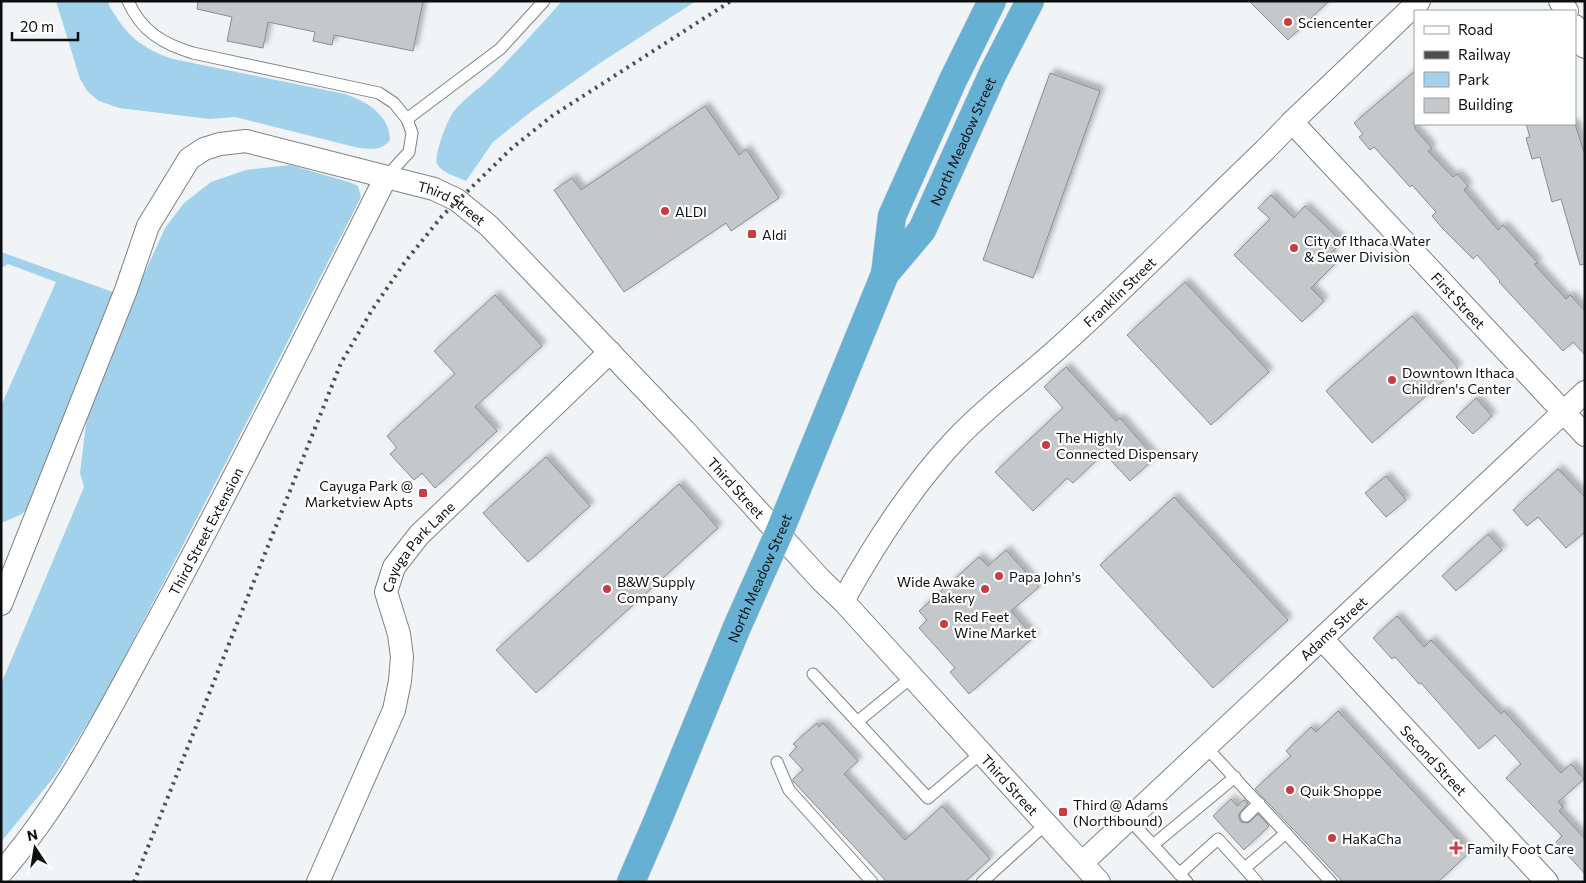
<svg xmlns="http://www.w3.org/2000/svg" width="1586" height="883" viewBox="0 0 1586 883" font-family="Commissioner,sans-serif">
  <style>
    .green { fill: #a2d1eb }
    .building { fill: #c5c8ca; stroke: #8a8d8f; filter: url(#shadow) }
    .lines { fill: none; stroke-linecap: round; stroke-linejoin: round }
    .service-casing { stroke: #7f8284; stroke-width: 13 }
    .minor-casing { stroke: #7f8284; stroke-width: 24 }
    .trunk-casing { stroke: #cfcfcf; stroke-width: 29 }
    .service { stroke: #fff; stroke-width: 11 }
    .minor { stroke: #fff; stroke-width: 22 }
    .trunk { stroke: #66b0d4; stroke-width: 28 }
    .rail { stroke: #4c4e50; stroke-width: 4; stroke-dasharray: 2.5 5; stroke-linecap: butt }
    .poi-dot { fill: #cb3c41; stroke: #fff; stroke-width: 2 }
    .labels { text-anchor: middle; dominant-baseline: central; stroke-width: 4.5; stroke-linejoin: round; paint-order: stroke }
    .poi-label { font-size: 14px; fill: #0d0e0f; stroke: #fff; text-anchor: start }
    .street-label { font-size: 14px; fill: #0d0e0f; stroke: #fff }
  </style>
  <defs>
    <filter id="shadow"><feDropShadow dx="4.5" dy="-4.5" stdDeviation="2.5" flood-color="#0004"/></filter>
  </defs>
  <rect width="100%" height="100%" fill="#f0f4f6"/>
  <g class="green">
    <path d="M 56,1 L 108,1 C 109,7 112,10 115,15 C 130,39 146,50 173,59 L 345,94 C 366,101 390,115 390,140 C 381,151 372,149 359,148 L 235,117 L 210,119 L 119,108 L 99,101 L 88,92 L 80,79 Z"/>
    <path d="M 562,1 L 696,1 L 597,65 L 532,111 L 493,142 L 466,181 C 458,177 442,173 437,164 C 433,157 448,118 454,111 C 464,99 477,90 488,80 C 514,55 538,28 562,1 Z"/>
    <path d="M 290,165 L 349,182 L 358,186 L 361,197 L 233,449 L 101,702 L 54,777 L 1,842 L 1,684 L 84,487 L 80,473 L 87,416 L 118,332 L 165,228 L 184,203 L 211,182 L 246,170 Z"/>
    <path d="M 1,252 L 113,292 L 28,509 L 20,515 L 1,523 L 1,406 L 56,282 L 8,264 L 1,268 Z"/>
  </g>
  <g class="building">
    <path d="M 198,1 L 423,1 L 413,51 L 334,35 L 332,45 L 313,41 L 315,32 L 268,22 L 263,48 L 227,41 L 232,17 L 197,9 Z"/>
    <path d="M 1249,1 L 1329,1 L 1288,40 Z"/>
    <path d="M 1415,71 L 1415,129 L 1432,148 L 1428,151 L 1453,177 L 1457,174 L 1468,186 L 1464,190 L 1498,230 L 1503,225 L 1538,263 L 1534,264 L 1566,299 L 1570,295 L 1585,311 L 1585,355 L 1573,342 L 1563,351 L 1499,282 L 1500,281 L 1477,255 L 1473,259 L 1443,229 L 1432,216 L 1436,212 L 1412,185 L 1410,187 L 1374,147 L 1370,150 L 1359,137 L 1363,134 L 1354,123 Z"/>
    <path d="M 1050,73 L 1100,91 L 1033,278 L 983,260 Z"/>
    <path d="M 705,106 L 739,155 L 746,149 L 779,198 L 731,231 L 726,223 L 624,292 L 554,190 L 572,178 L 581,190 Z"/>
    <path d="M 1526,124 L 1575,124 L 1585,155 L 1585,264 L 1580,265 L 1561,199 L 1552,202 L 1540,157 L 1532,159 L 1526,138 L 1530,137 Z"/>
    <path d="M 1271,195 L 1294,218 L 1305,206 L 1342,242 L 1330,254 L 1337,262 L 1311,288 L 1324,301 L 1302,322 L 1234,255 L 1270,219 L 1258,208 Z"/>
    <path d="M 1185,282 L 1269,372 L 1211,425 L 1127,335 Z"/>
    <path d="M 495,295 L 542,346 L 475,407 L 497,431 L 435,488 L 422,473 L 414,480 L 390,454 L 397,448 L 387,436 L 455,374 L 434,351 Z"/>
    <path d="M 1412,316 L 1458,368 L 1372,443 L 1326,391 Z"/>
    <path d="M 1066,367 L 1116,421 L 1120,418 L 1155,458 L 1130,481 L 1104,453 L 1073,483 L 1067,478 L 1033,511 L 995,472 L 1063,408 L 1044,387 Z"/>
    <path d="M 1476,398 L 1492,416 L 1473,434 L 1456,417 Z"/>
    <path d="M 546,457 L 590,506 L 528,562 L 483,513 Z"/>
    <path d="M 1558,469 L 1585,497 L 1585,532 L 1566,548 L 1538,517 L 1527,526 L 1513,510 Z"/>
    <path d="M 1386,476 L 1406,500 L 1386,517 L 1365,493 Z"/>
    <path d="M 679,484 L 718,528 L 536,693 L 496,650 Z"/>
    <path d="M 1174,497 L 1288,620 L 1213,688 L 1100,565 Z"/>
    <path d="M 1488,534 L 1502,550 L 1456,591 L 1442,576 Z"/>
    <path d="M 1006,550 L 1039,587 L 1011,611 L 1034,637 L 969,694 L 950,672 L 955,668 L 919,628 L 927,620 L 919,611 L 979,557 L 988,566 Z"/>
    <path d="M 1397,616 L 1424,647 L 1431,640 L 1501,714 L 1504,711 L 1561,773 L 1571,764 L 1584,779 L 1558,802 L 1563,807 L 1559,811 L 1585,839 L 1585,874 L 1556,842 L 1562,836 L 1506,778 L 1521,764 L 1495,735 L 1479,749 L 1421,683 L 1419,684 L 1395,657 L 1392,659 L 1373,638 Z"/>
    <path d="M 1338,711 L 1470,852 L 1438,882 L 1343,882 L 1255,789 L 1291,756 L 1286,751 L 1311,727 L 1316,732 Z"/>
    <path d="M 817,723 L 819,727 L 823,723 L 858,761 L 844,774 L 905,840 L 942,806 L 990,859 L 965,882 L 887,882 L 793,781 L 793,779 L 803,770 L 789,755 L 797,747 L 793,744 Z"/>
    <path d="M 1231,799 L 1237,806 L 1244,800 L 1248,803 L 1239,814 L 1239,818 L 1241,822 L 1248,823 L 1258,814 L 1269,826 L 1244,850 L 1213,816 Z"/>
  </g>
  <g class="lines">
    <g class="service-casing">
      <g id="service">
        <path d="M 128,1 C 141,31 163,44 193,53 L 379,93 L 394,103 L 407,119 L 412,133 L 409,152 L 386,177"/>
        <path d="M 407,119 L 500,49 L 544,1"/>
        <path d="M 813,674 L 928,798 L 981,753"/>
        <path d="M 857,722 L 912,677"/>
        <path d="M 1206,747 L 1331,882"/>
        <path d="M 777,762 L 789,790 L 872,882"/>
        <path d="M 1246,816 L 1259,803"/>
        <path d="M 1129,819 L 1187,882"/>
        <path d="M 1153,845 L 1235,777"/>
        <path d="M 1245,868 L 1286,833"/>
        <path d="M 1179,874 L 1218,839 L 1257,882"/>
        <path d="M 982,882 L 1046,824"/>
      </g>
    </g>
    <g class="minor-casing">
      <g id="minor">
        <path d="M 1560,1 L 1567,11"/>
        <path d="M 1575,26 L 1585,47"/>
        <path id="s1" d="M 1292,122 L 1585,435"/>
        <path id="s2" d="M 843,601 C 875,543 912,485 958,437 C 990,404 1028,376 1063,344 C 1132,282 1197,215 1265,150 L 1292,122 L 1419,1"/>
        <path id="s3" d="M 1,604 L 126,290 L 148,226 L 189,159 L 204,149 L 220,144 L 246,141 L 434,189 L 457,200 L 489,226 L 684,430 L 821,580 L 843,601 L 1099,882"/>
        <path id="s4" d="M 1322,639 L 1547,882"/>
        <path id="s5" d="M 1082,863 L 1585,392"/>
        <path id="s6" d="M 1,873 C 66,798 110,708 157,622 C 237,475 311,326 386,177"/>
        <path id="s7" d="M 318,882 L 394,710 L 400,681 L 402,657 L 399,634 L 386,592 L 394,567 L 419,535 L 610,352"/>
      </g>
    </g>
    <g class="trunk-casing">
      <g id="trunk">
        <path id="s8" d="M 885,274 L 922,230 L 993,73 L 1030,1"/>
        <path id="s9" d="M 631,882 L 657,822 L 737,627 L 779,533 L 885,274 L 892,216 L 953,80 L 992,1"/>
      </g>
    </g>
    <use href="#service" class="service"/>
    <use href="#minor" class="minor"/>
    <use href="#trunk" class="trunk"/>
    <path class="rail" d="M 134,882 L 341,363 L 372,310 L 405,262 L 442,216 L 512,148 L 552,116 L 731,1"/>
  </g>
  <g class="poi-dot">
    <circle cx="1288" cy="22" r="5"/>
    <circle cx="665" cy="211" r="5"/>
    <rect x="747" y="229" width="10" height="10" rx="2.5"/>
    <circle cx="1294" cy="248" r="5"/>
    <circle cx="1392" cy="380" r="5"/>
    <circle cx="1046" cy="445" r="5"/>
    <rect x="418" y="488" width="10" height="10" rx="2.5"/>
    <circle cx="999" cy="576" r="5"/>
    <circle cx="607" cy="589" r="5"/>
    <circle cx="985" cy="589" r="5"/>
    <circle cx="944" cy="624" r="5"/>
    <circle cx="1290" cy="790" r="5"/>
    <rect x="1058" y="807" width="10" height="10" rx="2.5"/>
    <circle cx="1332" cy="838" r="5"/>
    <path d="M1453.5 840.5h5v5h5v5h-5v5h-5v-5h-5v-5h5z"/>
  </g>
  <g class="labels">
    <g class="poi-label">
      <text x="1298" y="22">Sciencenter</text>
      <text x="675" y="211">ALDI</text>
      <text x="762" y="234">Aldi</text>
      <text x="1304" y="240">City of Ithaca Water<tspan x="1304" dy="16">&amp; Sewer Division</tspan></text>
      <text x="1402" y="372">Downtown Ithaca<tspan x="1402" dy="16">Children's Center</tspan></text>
      <text x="1056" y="437">The Highly<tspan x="1056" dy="16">Connected Dispensary</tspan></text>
      <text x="413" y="485" text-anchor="end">Cayuga Park @<tspan x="413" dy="16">Marketview Apts</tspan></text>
      <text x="1009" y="576">Papa John's</text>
      <text x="617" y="581">B&amp;W Supply<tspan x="617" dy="16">Company</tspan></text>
      <text x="975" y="581" text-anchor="end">Wide Awake<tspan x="975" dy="16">Bakery</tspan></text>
      <text x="954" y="616">Red Feet<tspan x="954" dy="16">Wine Market</tspan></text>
      <text x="1300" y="790">Quik Shoppe</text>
      <text x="1073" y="804">Third @ Adams<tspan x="1073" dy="16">(Northbound)</tspan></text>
      <text x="1342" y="838">HaKaCha</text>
      <text x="1467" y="848">Family Foot Care</text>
    </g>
    <g class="street-label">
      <text stroke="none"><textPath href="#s8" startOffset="155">North Meadow Street</textPath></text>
      <text stroke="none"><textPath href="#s3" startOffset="761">Third Street</textPath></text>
      <text stroke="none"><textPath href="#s2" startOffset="418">Franklin Street</textPath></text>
      <text stroke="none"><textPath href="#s1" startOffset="244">First Street</textPath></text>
      <text stroke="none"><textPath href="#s3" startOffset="1166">Third Street</textPath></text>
      <text stroke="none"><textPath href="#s6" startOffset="399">Third Street Extension</textPath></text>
      <text stroke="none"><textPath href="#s7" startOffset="365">Cayuga Park Lane</textPath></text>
      <text stroke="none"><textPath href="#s9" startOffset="330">North Meadow Street</textPath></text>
      <text stroke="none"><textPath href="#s5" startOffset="344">Adams Street</textPath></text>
      <text stroke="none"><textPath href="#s4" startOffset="165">Second Street</textPath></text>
      <text stroke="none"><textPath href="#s3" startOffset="1570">Third Street</textPath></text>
    </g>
  </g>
  <rect width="1586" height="883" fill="none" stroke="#0d0e0f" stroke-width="5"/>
  <rect x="1414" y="10" width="162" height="115" fill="#ffffff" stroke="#9e9f9f"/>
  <rect x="1424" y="26" width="25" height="8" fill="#ffffff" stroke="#9e9f9f"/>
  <text x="1458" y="35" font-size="15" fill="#0d0e0f">Road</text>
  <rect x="1424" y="51" width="25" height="8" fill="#4c4e50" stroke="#9e9f9f"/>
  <text x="1458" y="60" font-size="15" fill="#0d0e0f">Railway</text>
  <rect x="1424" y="72" width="25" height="15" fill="#a2d1eb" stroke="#9e9f9f"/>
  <text x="1458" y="85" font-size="15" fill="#0d0e0f">Park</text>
  <rect x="1424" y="98" width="25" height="15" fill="#c5c8ca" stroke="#9e9f9f"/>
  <text x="1458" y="110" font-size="15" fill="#0d0e0f">Building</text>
  <g transform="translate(35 848) rotate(348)" stroke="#ffffff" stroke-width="4" paint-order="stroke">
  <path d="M0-4L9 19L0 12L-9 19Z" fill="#0d0e0f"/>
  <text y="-8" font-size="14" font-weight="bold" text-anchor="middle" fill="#0d0e0f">N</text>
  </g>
  <path d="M12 32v8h66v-8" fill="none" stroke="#0d0e0f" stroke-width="2.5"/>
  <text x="20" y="32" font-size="15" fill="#0d0e0f" stroke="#ffffff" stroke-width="4" paint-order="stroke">20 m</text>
</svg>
